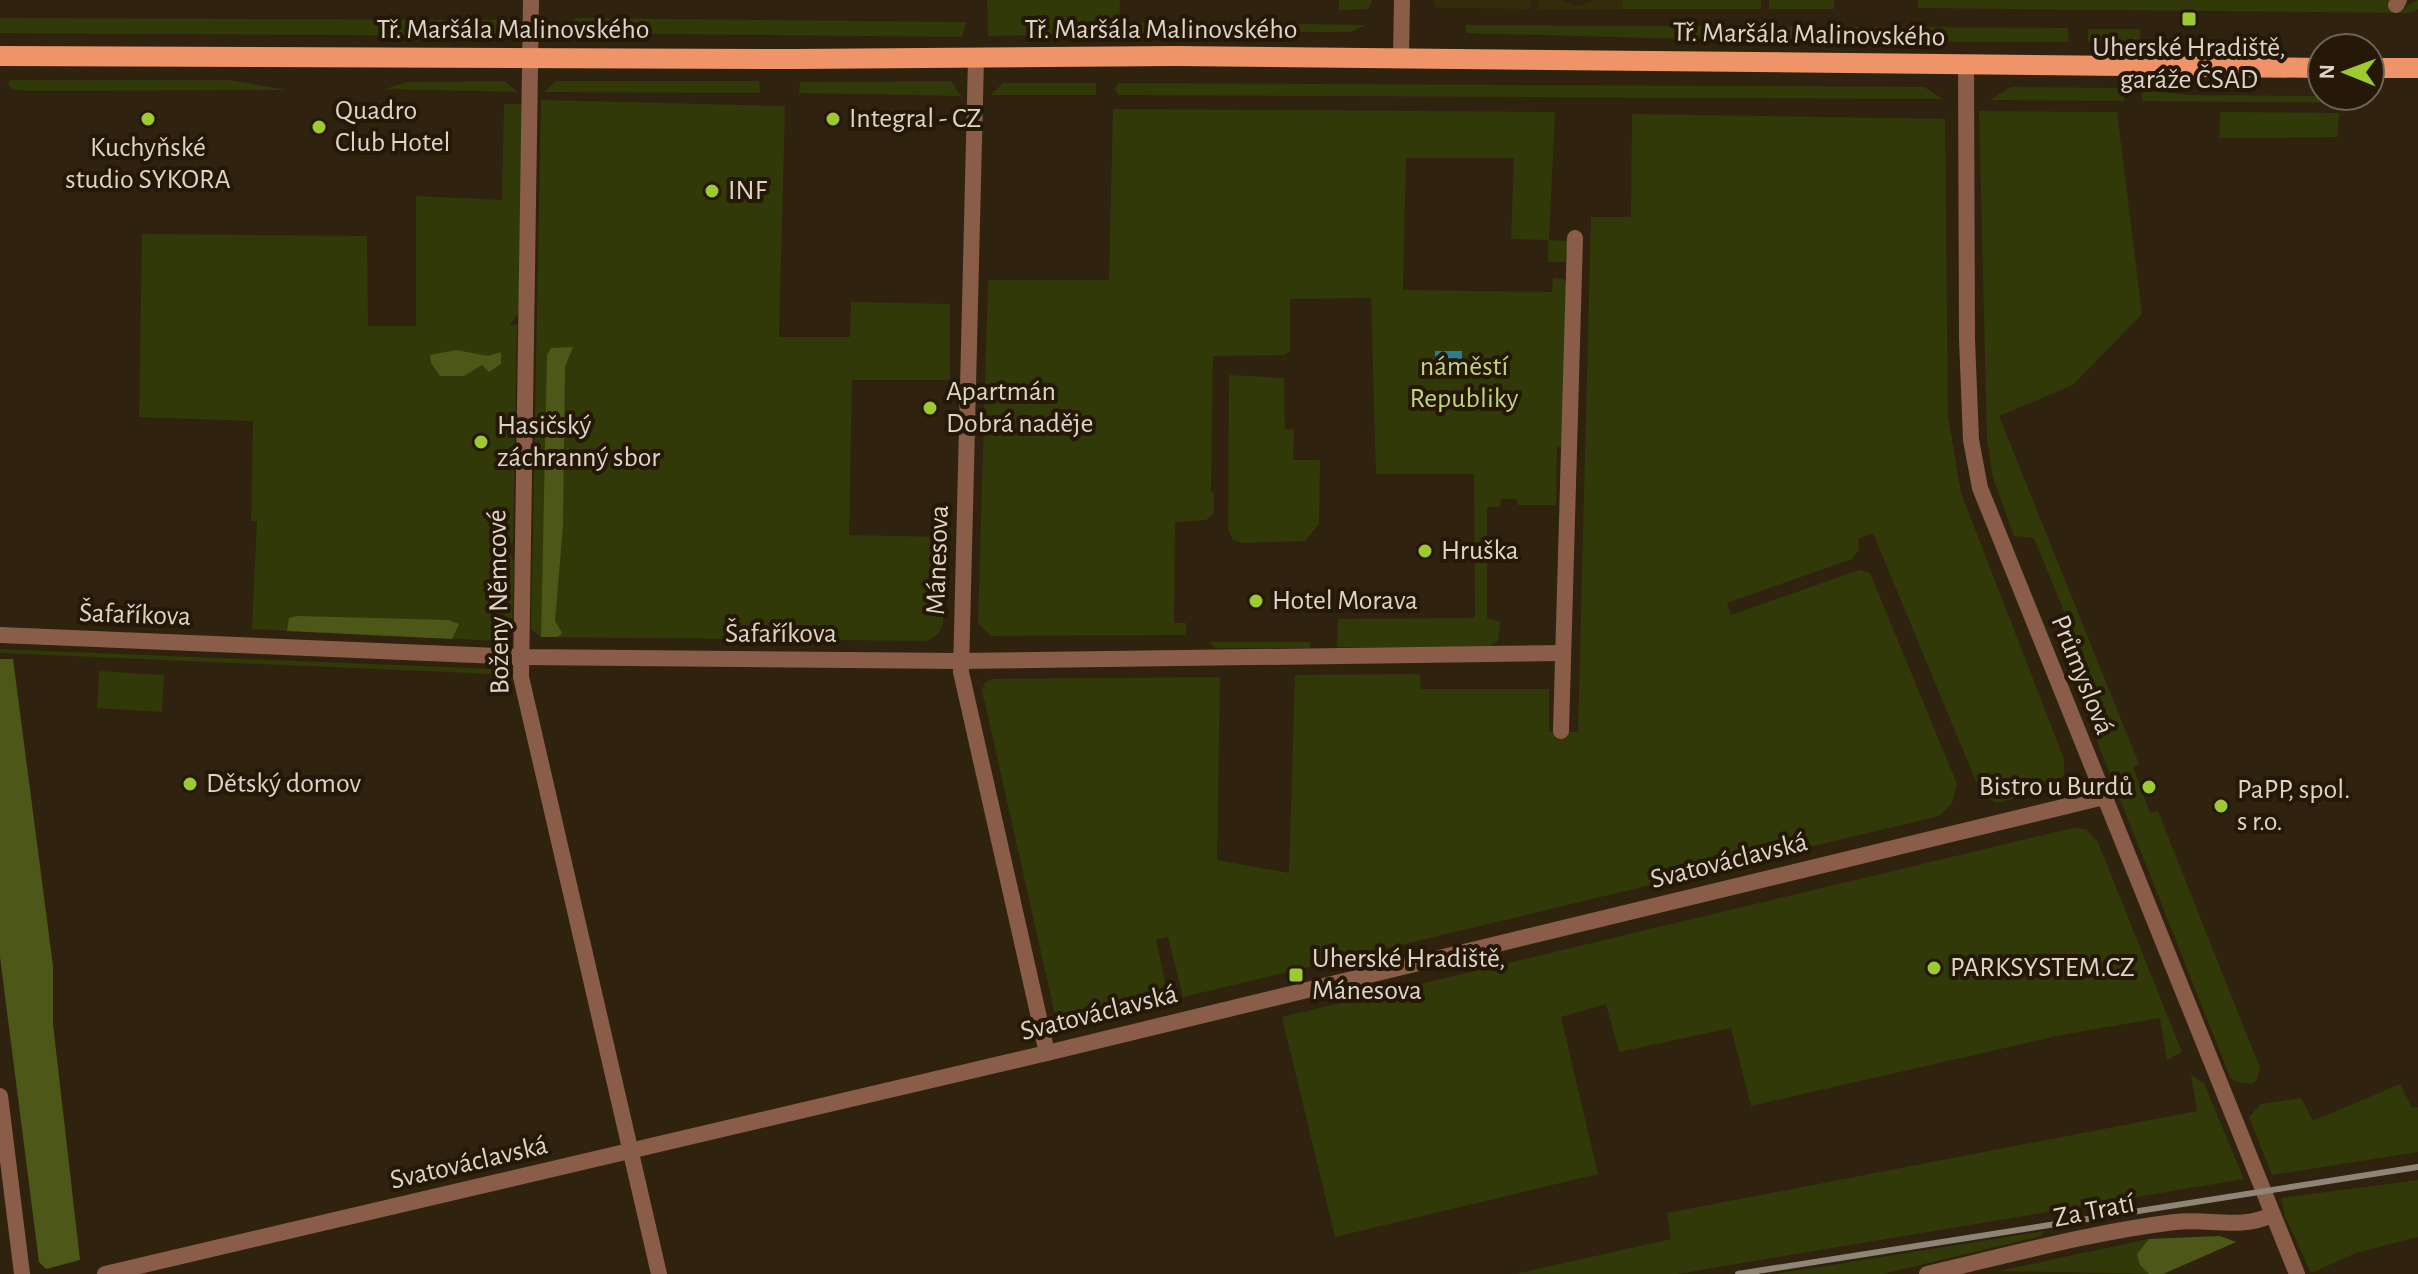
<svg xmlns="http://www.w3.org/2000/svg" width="2418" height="1274" viewBox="0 0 2418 1274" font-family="'Alegreya Sans',sans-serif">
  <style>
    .green { fill: #313909 }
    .forest { fill: #4c5718 }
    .sand { fill: #342b0a }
    .water { fill: #287f95 }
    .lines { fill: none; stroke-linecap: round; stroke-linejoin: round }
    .minor { stroke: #895d48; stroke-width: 16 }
    .tertiary { stroke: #895d48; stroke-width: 16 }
    .primary { stroke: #ef9468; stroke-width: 20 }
    .rail { stroke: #8f8576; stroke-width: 6 }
    .poi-dot { fill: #9dca31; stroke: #251806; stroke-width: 3 }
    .labels { text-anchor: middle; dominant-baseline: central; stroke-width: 8; stroke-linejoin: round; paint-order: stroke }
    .street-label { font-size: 28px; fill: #ddd5c9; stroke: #251806 }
    .poi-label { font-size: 28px; fill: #ddd5c9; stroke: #251806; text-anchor: start }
    .park-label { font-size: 28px; fill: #c1d47a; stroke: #251806 }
  </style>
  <rect width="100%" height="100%" fill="#2f220f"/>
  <g class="green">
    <path d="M 987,0 L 1120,0 L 1119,22 L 1152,23 L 1151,33 L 988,36 Z"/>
    <path d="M 1339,0 L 1372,0 L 1368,9 L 1339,10 Z"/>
    <path d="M 1595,0 L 1761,0 L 1761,9 L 1589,9 Z"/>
    <rect x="1769" y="0" width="65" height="9"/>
    <path d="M 1918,0 L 2391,0 L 2401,9 L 2418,0 L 2418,9 L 2411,13 L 1918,8 Z"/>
    <path d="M 0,18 L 514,20 L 510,31 L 501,36 L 0,33 Z"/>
    <path d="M 575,18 L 966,22 L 962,37 L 573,33 Z"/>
    <path d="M 1179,22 L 1365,25 L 1351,32 L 1179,32 Z"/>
    <path d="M 1466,25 L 2068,28 L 2069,42 L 1758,41 L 1466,33 Z"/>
    <rect x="2088" y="29" width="52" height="13"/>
    <path d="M 11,80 L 230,80 L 287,90 L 29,91 L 11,89 L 7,82 Z"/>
    <path d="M 504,81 L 518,92 L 385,89 L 407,82 Z"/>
    <path d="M 556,81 L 759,81 L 760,93 L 544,92 Z"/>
    <path d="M 951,81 L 961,96 L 799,93 L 800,82 Z"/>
    <path d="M 1003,83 L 1096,83 L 1096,95 L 991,95 Z"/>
    <path d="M 1118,83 L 1924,87 L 1943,99 L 1118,95 L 1115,89 Z"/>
    <path d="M 2011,87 L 2125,88 L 2124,101 L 1990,100 Z"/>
    <path d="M 2142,89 L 2187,95 L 2341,96 L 2352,98 L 2357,103 L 2142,101 Z"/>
    <path d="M 541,100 L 785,106 L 779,337 L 850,337 L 851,302 L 950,304 L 950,380 L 852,380 L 849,535 L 945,537 L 943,624 L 938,634 L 927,641 L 541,637 L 531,629 Z"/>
    <path d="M 504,104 L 522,104 L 519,302 L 518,314 L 510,325 L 517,325 L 513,542 L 506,543 L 514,562 L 512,631 L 507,636 L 504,633 L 506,543 L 502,542 L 500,641 L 252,629 L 257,521 L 251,521 L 253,421 L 139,417 L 142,234 L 367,236 L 368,326 L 416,326 L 416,196 L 502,200 Z"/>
    <path d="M 1113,109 L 1555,112 L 1549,240 L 1568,241 L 1566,262 L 1548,262 L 1548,240 L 1511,239 L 1514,158 L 1406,158 L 1403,290 L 1552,292 L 1553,278 L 1564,279 L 1568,286 L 1564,446 L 1557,446 L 1556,505 L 1518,505 L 1516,499 L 1501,499 L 1500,507 L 1487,507 L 1487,618 L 1500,622 L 1498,641 L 1489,647 L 1337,647 L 1338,619 L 1475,618 L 1474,474 L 1376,474 L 1371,298 L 1290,299 L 1290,351 L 1284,355 L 1213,356 L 1211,492 L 1214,493 L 1214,513 L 1206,520 L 1175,522 L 1174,623 L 1186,623 L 1186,635 L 991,636 L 978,623 L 988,280 L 1109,280 Z"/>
    <path d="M 1979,111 L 2117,112 L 2142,314 L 2073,385 L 1999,416 L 2139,764 L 2133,767 L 2150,813 L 2158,811 L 2260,1068 L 2257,1080 L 2251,1084 L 2236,1082 L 2230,1077 L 2071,676 L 2083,658 L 2034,538 L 2014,536 L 1993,478 L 1987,440 Z"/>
    <path d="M 2220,112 L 2339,113 L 2337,137 L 2219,138 Z"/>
    <path d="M 1632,114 L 1945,119 L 1948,416 L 1961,493 L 2064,759 L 2064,774 L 2056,787 L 1997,803 L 1982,796 L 1873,533 L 1858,539 L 1859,549 L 1852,559 L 1727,603 L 1731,615 L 1859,570 L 1870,573 L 1957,784 L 1952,803 L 1939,816 L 1183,997 L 1168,937 L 1156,939 L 1169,1001 L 1058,1028 L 982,690 L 985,682 L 992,679 L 1220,677 L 1217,860 L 1289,873 L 1295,675 L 1420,674 L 1421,689 L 1549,689 L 1549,732 L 1578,732 L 1591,217 L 1631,217 Z"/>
    <path d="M 1229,375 L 1284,378 L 1285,429 L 1294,430 L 1293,460 L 1320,460 L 1319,524 L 1305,541 L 1242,543 L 1233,540 L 1228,530 Z"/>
    <path d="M 1209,642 L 1310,642 L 1310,648 L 1216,648 Z"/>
    <path d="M 0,649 L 493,669 L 493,674 L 0,653 Z"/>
    <path d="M 99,671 L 164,675 L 162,712 L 97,708 Z"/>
    <path d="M 2073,828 L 2086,829 L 2098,842 L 2182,1052 L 2167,1060 L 2160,1018 L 2061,1035 L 1751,1106 L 1731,1028 L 1619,1052 L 1606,1004 L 1561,1017 L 1598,1174 L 1335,1237 L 1282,1017 Z"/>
    <path d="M 2191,1075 L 2204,1083 L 2244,1179 L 1677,1274 L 1515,1274 L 1671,1239 L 1667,1213 L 2197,1111 Z"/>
    <path d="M 2400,1084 L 2412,1108 L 2418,1107 L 2418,1152 L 2272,1175 L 2249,1117 L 2261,1104 L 2301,1098 L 2313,1121 Z"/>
    <path d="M 2418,1180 L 2418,1237 L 2356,1253 L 2311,1273 L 2285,1216 L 2281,1198 Z"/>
    <path d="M 2045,1231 L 2041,1236 L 1882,1274 L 1775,1274 Z"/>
    <path d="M 2220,1236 L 2236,1242 L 2163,1274 L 1998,1271 L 2149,1239 Z"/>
  </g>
  <g class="forest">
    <path d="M 573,347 L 565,367 L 563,525 L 555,621 L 562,633 L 558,637 L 541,637 L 547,355 L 551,348 Z"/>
    <path d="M 456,350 L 488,356 L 501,352 L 501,364 L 489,372 L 482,365 L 464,376 L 440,376 L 431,363 L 430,355 Z"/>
    <path d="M 297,616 L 449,620 L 459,624 L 452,639 L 287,631 L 289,618 Z"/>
    <path d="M 0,659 L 13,659 L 53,966 L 53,1024 L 80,1260 L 46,1269 L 39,1262 L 0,957 Z"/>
    <path d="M 2220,1236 L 2236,1242 L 2163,1274 L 2149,1274 L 2140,1265 L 2137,1254 L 2149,1239 Z"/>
  </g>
  <g class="sand">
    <path d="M 1432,0 L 1531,0 L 1531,9 L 1437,8 Z"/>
    <path d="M 1538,0 L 1560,0 L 1577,6 L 1593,0 L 1623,0 L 1622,9 L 1538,9 Z"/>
  </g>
  <rect class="water" x="1435" y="351" width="27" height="20"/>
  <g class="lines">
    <g class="minor">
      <path d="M 531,0 L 521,677 L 659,1274"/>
      <path d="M 2396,5 L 2399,0"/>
      <path d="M 1401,58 L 1402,0"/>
      <path d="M 976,59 L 961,672 L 1047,1053"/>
      <path d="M 1966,65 L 1967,339 L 1971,440 L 1980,488 L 2297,1274"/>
      <path d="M 0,635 L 521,657 L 960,661 L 1563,653"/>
      <path d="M 1561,731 L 1575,238"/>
      <path d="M 105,1274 L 1047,1053 L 2104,797"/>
      <path d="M 1927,1274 C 2009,1255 2092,1232 2175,1222 C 2209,1218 2240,1230 2272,1215"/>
    </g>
    <path class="tertiary" d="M 0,1096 L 22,1274"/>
    <g class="primary">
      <path d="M 0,56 L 795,59 L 1175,56 L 2322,68"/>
      <path d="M 2370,68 L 2418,68"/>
    </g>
    <path class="rail" d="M 1738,1274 L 2418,1167"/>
  </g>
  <g class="poi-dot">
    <rect x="2181" y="11" width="16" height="16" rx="4"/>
    <circle cx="148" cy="119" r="8"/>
    <circle cx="833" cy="119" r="8"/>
    <circle cx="319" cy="127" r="8"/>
    <circle cx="712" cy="191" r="8"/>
    <circle cx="930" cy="408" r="8"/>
    <circle cx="481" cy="442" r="8"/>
    <circle cx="1425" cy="551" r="8"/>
    <circle cx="1256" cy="601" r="8"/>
    <circle cx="190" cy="784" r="8"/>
    <circle cx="2149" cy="787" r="8"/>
    <circle cx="2221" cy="806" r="8"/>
    <circle cx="1934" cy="968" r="8"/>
    <rect x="1288" y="967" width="16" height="16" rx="4"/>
  </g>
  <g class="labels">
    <g class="street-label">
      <text x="513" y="30">Tř. Maršála Malinovského</text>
      <text x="1161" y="30">Tř. Maršála Malinovského</text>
      <text transform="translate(1809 35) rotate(1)">Tř. Maršála Malinovského</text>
      <text transform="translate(938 560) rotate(-88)">Mánesova</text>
      <text transform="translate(499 602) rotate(-91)">Boženy Němcové</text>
      <text transform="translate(135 615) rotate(2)">Šafaříkova</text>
      <text x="781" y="634">Šafaříkova</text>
      <text transform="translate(2082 675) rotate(68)">Průmyslová</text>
      <text transform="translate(1729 861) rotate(-14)">Svatováclavská</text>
      <text transform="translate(1099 1013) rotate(-14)">Svatováclavská</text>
      <text transform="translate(469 1163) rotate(-13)">Svatováclavská</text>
      <text transform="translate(2094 1211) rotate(-11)">Za Tratí</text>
    </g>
    <g class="poi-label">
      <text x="2189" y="48" text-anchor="middle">Uherské Hradiště,<tspan x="2189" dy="32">garáže ČSAD</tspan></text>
      <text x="335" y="111">Quadro<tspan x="335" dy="32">Club Hotel</tspan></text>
      <text x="849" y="119">Integral - CZ</text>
      <text x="148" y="148" text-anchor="middle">Kuchyňské<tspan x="148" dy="32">studio SYKORA</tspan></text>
      <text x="728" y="191">INF</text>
      <text x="946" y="392">Apartmán<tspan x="946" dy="32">Dobrá naděje</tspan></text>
      <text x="497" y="426">Hasičský<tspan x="497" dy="32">záchranný sbor</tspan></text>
      <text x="1441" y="551">Hruška</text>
      <text x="1272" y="601">Hotel Morava</text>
      <text x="206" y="784">Dětský domov</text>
      <text x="2133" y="787" text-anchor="end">Bistro u Burdů</text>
      <text x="2237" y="790">PaPP, spol.<tspan x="2237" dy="32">s r.o.</tspan></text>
      <text x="1312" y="959">Uherské Hradiště,<tspan x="1312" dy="32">Mánesova</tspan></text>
      <text x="1950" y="968">PARKSYSTEM.CZ</text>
    </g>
    <g class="park-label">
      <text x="1464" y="367">náměstí<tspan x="1464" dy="32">Republiky</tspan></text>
    </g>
  </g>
  <g transform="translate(2346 72) rotate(271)"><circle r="38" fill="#251806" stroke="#6f6454" stroke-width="2"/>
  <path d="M0-6L14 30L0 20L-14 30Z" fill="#9dca31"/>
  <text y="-12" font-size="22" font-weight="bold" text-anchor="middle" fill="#ddd5c9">N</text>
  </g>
</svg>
